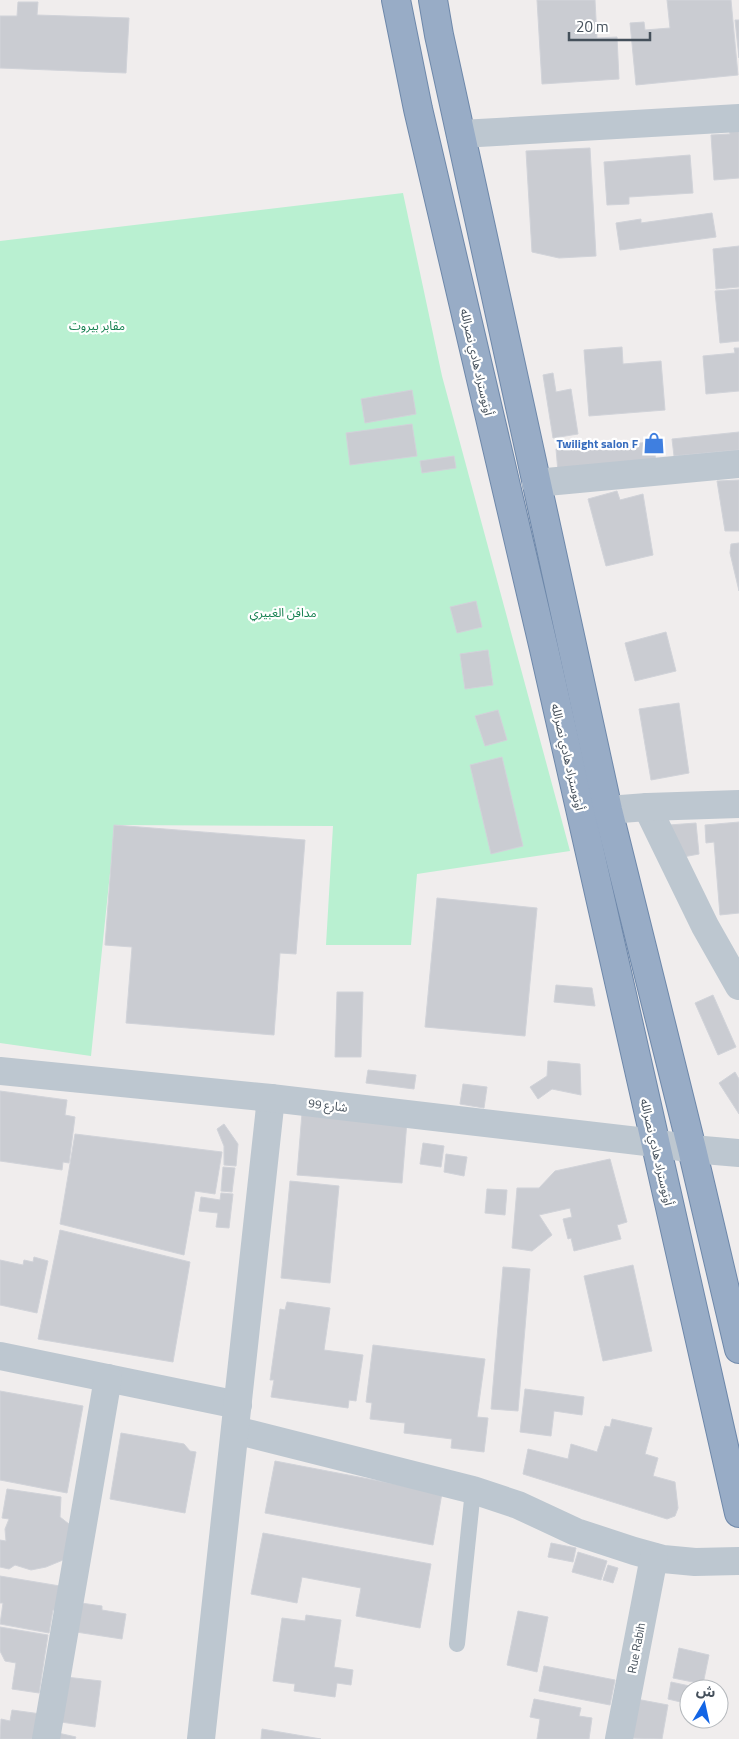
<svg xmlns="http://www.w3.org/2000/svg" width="739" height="1739" viewBox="0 0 739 1739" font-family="'Titillium Web','Noto Sans Arabic',sans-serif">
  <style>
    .green { fill: #b9f0d1 }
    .building { fill: #caccd2; stroke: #d1d3d9 }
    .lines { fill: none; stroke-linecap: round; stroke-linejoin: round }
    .trunk-casing { stroke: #6e88aa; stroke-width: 30 }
    .service { stroke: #bdc7d0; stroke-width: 16 }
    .minor { stroke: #bdc7d0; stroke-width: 28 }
    .tertiary { stroke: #bdc7d0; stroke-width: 28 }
    .trunk { stroke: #98acc6; stroke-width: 28 }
    .labels { text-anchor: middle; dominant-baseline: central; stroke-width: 4.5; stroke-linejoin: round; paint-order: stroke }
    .park-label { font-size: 12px; fill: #137f4e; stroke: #fff }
    .street-label { font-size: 12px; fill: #45505b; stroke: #fff }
    .shop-label { font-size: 12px; font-weight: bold; fill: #366cbe; stroke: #fff; text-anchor: end }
  </style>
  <rect width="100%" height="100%" fill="#f0eded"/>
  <path class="green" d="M 403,193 L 442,376 L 570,851 L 417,874 L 411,945 L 326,945 L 333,826 L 115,825 L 91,1056 L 0,1043 L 0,241 Z"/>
  <g class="building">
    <path d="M 537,0 L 595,0 L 597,38 L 617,37 L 619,79 L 542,84 Z"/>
    <path d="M 667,0 L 731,0 L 738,75 L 636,85 L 630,23 L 644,22 L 645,30 L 670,28 Z"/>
    <path d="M 18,2 L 38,2 L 37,15 L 129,18 L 126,73 L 0,68 L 0,16 L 17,16 Z"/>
    <path d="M 735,20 L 739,20 L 739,58 Z"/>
    <path d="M 729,129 L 739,129 L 739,178 L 714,180 L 711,135 L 730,134 Z"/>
    <path d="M 590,148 L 596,256 L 559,258 L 532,252 L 526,151 Z"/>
    <path d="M 690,155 L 693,193 L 629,197 L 629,204 L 607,205 L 604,162 Z"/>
    <path d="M 712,213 L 716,237 L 620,250 L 616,223 L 641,219 L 641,223 Z"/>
    <path d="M 739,246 L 739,287 L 716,289 L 713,249 Z"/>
    <path d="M 739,289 L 739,341 L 720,343 L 715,291 Z"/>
    <path d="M 622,347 L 623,364 L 661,361 L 665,410 L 589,416 L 584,350 Z"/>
    <path d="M 734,348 L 739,348 L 739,391 L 706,394 L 703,356 L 735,353 Z"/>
    <path d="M 553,373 L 556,392 L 571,389 L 578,434 L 553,438 L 543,375 Z"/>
    <path d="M 412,390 L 416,414 L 365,423 L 361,399 Z"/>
    <path d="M 412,424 L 417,456 L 350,465 L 346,433 Z"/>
    <path d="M 739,432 L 739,450 L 674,456 L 672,439 Z"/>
    <path d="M 654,442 L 656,465 L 558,472 L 556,449 Z"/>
    <path d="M 454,456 L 456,468 L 422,473 L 420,461 Z"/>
    <path d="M 739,480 L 739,531 L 725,531 L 717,481 Z"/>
    <path d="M 617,491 L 620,500 L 643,494 L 653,555 L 606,566 L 588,499 Z"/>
    <path d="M 739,543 L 739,591 L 730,553 L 731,544 Z"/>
    <path d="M 476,601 L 482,627 L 457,633 L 450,607 Z"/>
    <path d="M 666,632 L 676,671 L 635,681 L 625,643 Z"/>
    <path d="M 488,650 L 493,685 L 465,689 L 460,654 Z"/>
    <path d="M 679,703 L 689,773 L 651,780 L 639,709 Z"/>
    <path d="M 498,710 L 507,740 L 485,746 L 475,716 Z"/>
    <path d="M 502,757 L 523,846 L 491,854 L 470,765 Z"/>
    <path d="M 739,822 L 739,913 L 720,915 L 714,842 L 706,843 L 705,825 Z"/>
    <path d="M 696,823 L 699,854 L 683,857 L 669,825 Z"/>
    <path d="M 114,825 L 305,840 L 296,954 L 280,953 L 274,1035 L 126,1023 L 132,947 L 105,945 Z"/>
    <path d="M 437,898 L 537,908 L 525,1036 L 425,1027 Z"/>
    <path d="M 556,985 L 592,988 L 595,1006 L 554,1002 Z"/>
    <path d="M 337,992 L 363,992 L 361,1057 L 335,1057 Z"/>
    <path d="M 713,995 L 736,1047 L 718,1055 L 695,1003 Z"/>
    <path d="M 548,1061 L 580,1064 L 581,1095 L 552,1089 L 538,1099 L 530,1087 L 547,1076 Z"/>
    <path d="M 368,1070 L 416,1075 L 414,1089 L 366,1083 Z"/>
    <path d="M 735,1072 L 739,1079 L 739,1114 L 719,1083 Z"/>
    <path d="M 463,1084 L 487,1087 L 484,1108 L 460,1104 Z"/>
    <path d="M 0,1091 L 67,1100 L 65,1115 L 75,1117 L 69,1163 L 63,1162 L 62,1170 L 0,1161 Z"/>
    <path d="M 302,1113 L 407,1121 L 402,1183 L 297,1175 Z"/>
    <path d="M 224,1124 L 238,1144 L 236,1166 L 224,1165 L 224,1146 L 217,1129 Z"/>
    <path d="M 75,1134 L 222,1152 L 215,1194 L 195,1191 L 184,1255 L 60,1224 Z"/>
    <path d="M 423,1143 L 444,1146 L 441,1167 L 420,1164 Z"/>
    <path d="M 446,1154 L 467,1157 L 464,1176 L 444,1172 Z"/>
    <path d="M 610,1159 L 627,1222 L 617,1225 L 621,1239 L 574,1251 L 571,1238 L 568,1239 L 563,1219 L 572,1217 L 570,1208 L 539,1215 L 552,1235 L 532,1251 L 512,1248 L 517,1188 L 539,1188 L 555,1171 Z"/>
    <path d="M 223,1167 L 235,1168 L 232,1192 L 221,1191 Z"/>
    <path d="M 290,1181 L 339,1186 L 330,1283 L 281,1278 Z"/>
    <path d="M 487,1189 L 507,1190 L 505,1215 L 485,1213 Z"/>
    <path d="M 221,1193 L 233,1194 L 229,1228 L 216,1227 L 218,1213 L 199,1211 L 201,1197 L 220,1200 Z"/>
    <path d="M 60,1230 L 190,1262 L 173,1362 L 38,1339 Z"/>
    <path d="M 34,1257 L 48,1261 L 37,1313 L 0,1305 L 0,1260 L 23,1265 L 24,1260 L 33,1262 Z"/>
    <path d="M 633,1265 L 652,1351 L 603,1361 L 584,1276 Z"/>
    <path d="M 503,1267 L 530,1269 L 518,1411 L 491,1409 Z"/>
    <path d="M 287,1302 L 330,1308 L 324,1350 L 363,1355 L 356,1401 L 349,1400 L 348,1408 L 271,1397 L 274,1380 L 270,1380 L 280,1309 L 285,1310 Z"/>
    <path d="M 373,1345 L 485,1359 L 477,1417 L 488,1418 L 484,1452 L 451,1448 L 452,1439 L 404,1433 L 405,1423 L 370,1419 L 372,1403 L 366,1402 Z"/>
    <path d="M 525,1389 L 584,1397 L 582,1415 L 554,1411 L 551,1436 L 520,1432 Z"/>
    <path d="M 0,1391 L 83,1406 L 67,1493 L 0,1480 Z"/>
    <path d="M 612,1419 L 652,1428 L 645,1454 L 658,1458 L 653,1476 L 675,1482 L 678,1508 L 675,1516 L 667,1519 L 523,1474 L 528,1449 L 568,1459 L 571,1444 L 597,1452 L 605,1426 L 610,1427 Z"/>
    <path d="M 121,1433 L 184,1444 L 190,1451 L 196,1452 L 185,1513 L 110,1499 Z"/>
    <path d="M 275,1461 L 442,1493 L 433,1545 L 265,1513 Z"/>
    <path d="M 7,1489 L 61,1497 L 60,1517 L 69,1524 L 75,1535 L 70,1549 L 63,1560 L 46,1567 L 31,1570 L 15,1565 L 9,1569 L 0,1567 L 0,1540 L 6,1541 L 5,1529 L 9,1519 L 2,1518 Z"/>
    <path d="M 263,1533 L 431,1564 L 420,1628 L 356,1616 L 361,1588 L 302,1577 L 297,1603 L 251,1594 Z"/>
    <path d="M 551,1543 L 576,1548 L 573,1562 L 548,1557 Z"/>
    <path d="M 578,1552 L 607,1561 L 601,1580 L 572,1572 Z"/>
    <path d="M 608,1565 L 618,1568 L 613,1583 L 603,1580 Z"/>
    <path d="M 0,1576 L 66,1587 L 62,1611 L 53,1610 L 49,1633 L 0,1624 L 3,1603 L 0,1603 Z"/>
    <path d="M 81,1603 L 102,1606 L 102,1610 L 126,1614 L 122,1639 L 76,1632 Z"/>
    <path d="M 518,1611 L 548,1617 L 537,1672 L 507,1665 Z"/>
    <path d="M 306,1615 L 341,1620 L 334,1667 L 353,1670 L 351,1685 L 337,1683 L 335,1697 L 294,1691 L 295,1684 L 273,1681 L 282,1618 L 305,1621 Z"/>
    <path d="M 0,1627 L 48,1635 L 39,1693 L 12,1689 L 16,1663 L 5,1661 L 0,1651 Z"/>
    <path d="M 679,1648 L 709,1655 L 703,1684 L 673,1678 Z"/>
    <path d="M 544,1666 L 615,1680 L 610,1705 L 539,1691 Z"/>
    <path d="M 66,1677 L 101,1681 L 95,1727 L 61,1722 Z"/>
    <path d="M 671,1682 L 699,1688 L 698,1689 L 689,1689 L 689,1704 L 668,1699 Z"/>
    <path d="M 534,1699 L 581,1708 L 579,1716 L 592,1718 L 589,1739 L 537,1739 L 540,1719 L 530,1717 Z"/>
    <path d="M 636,1699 L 668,1705 L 662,1739 L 628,1738 Z"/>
    <path d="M 12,1710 L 41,1714 L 37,1739 L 0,1739 L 1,1719 L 10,1721 Z"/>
    <path d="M 262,1729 L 321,1739 L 261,1739 Z"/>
    <path d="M 58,1733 L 76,1737 L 75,1739 L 57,1739 Z"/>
  </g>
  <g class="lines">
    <g class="trunk-casing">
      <g id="trunk">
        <path d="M 396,0 L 418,109 L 544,649 L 739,1513"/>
        <path d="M 433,0 L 439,35 L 608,810 L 692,1149 L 739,1349"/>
      </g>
    </g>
    <path class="service" d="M 457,1644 L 473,1490"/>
    <g class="minor">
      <path d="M 461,134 L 739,118"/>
      <path d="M 536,483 L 739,464"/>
      <path d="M 647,807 L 705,926 L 739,986"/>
      <path d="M 608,810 L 647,807 L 739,804"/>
      <path d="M 0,1356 L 238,1405"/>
      <path d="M 235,1430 L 473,1490 L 518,1505 L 576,1532 L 634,1551 L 663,1559 L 695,1562 L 739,1561"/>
      <path d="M 46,1739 L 108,1378"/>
      <path d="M 201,1739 L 271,1098"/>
      <path d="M 619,1739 L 654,1557"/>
    </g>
    <path class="tertiary" d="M 0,1071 L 271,1098 L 655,1143 L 692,1149 L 739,1153"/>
    <use href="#trunk" class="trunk"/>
  </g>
  <defs>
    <g id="shop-bare" transform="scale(1.725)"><path d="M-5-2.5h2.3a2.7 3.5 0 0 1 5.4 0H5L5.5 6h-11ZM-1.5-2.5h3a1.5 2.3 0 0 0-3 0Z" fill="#3f7fe0" stroke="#fff" stroke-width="2.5" paint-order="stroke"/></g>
  </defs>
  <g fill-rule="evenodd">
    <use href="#shop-bare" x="654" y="443"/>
  </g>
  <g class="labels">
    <g class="park-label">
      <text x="97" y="325">مقابر بيروت</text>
      <text x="283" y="612">مدافن الغبيري</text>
    </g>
    <g class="street-label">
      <text transform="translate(477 362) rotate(77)">أوتوستراد هادي نصرالله</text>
      <text transform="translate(568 757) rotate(77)">أوتوستراد هادي نصرالله</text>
      <text transform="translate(328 1105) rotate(7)">شارع 99</text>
      <text transform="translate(657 1152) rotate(77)">أوتوستراد هادي نصرالله</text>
      <text transform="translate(636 1648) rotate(-79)">Rue Rabih</text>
    </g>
    <g class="shop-label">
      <text x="638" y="443">Twilight salon F</text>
    </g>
  </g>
  <g transform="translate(704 1704) rotate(9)"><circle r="24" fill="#ffffff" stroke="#b5b9bd"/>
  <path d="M0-4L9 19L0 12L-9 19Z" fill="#1365e5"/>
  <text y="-8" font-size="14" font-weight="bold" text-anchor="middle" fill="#45505b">ش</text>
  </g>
  <path d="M569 32v8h81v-8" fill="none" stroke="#45505b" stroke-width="2.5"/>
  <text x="576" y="32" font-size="15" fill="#45505b" stroke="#ffffff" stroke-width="4" paint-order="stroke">20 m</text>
</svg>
